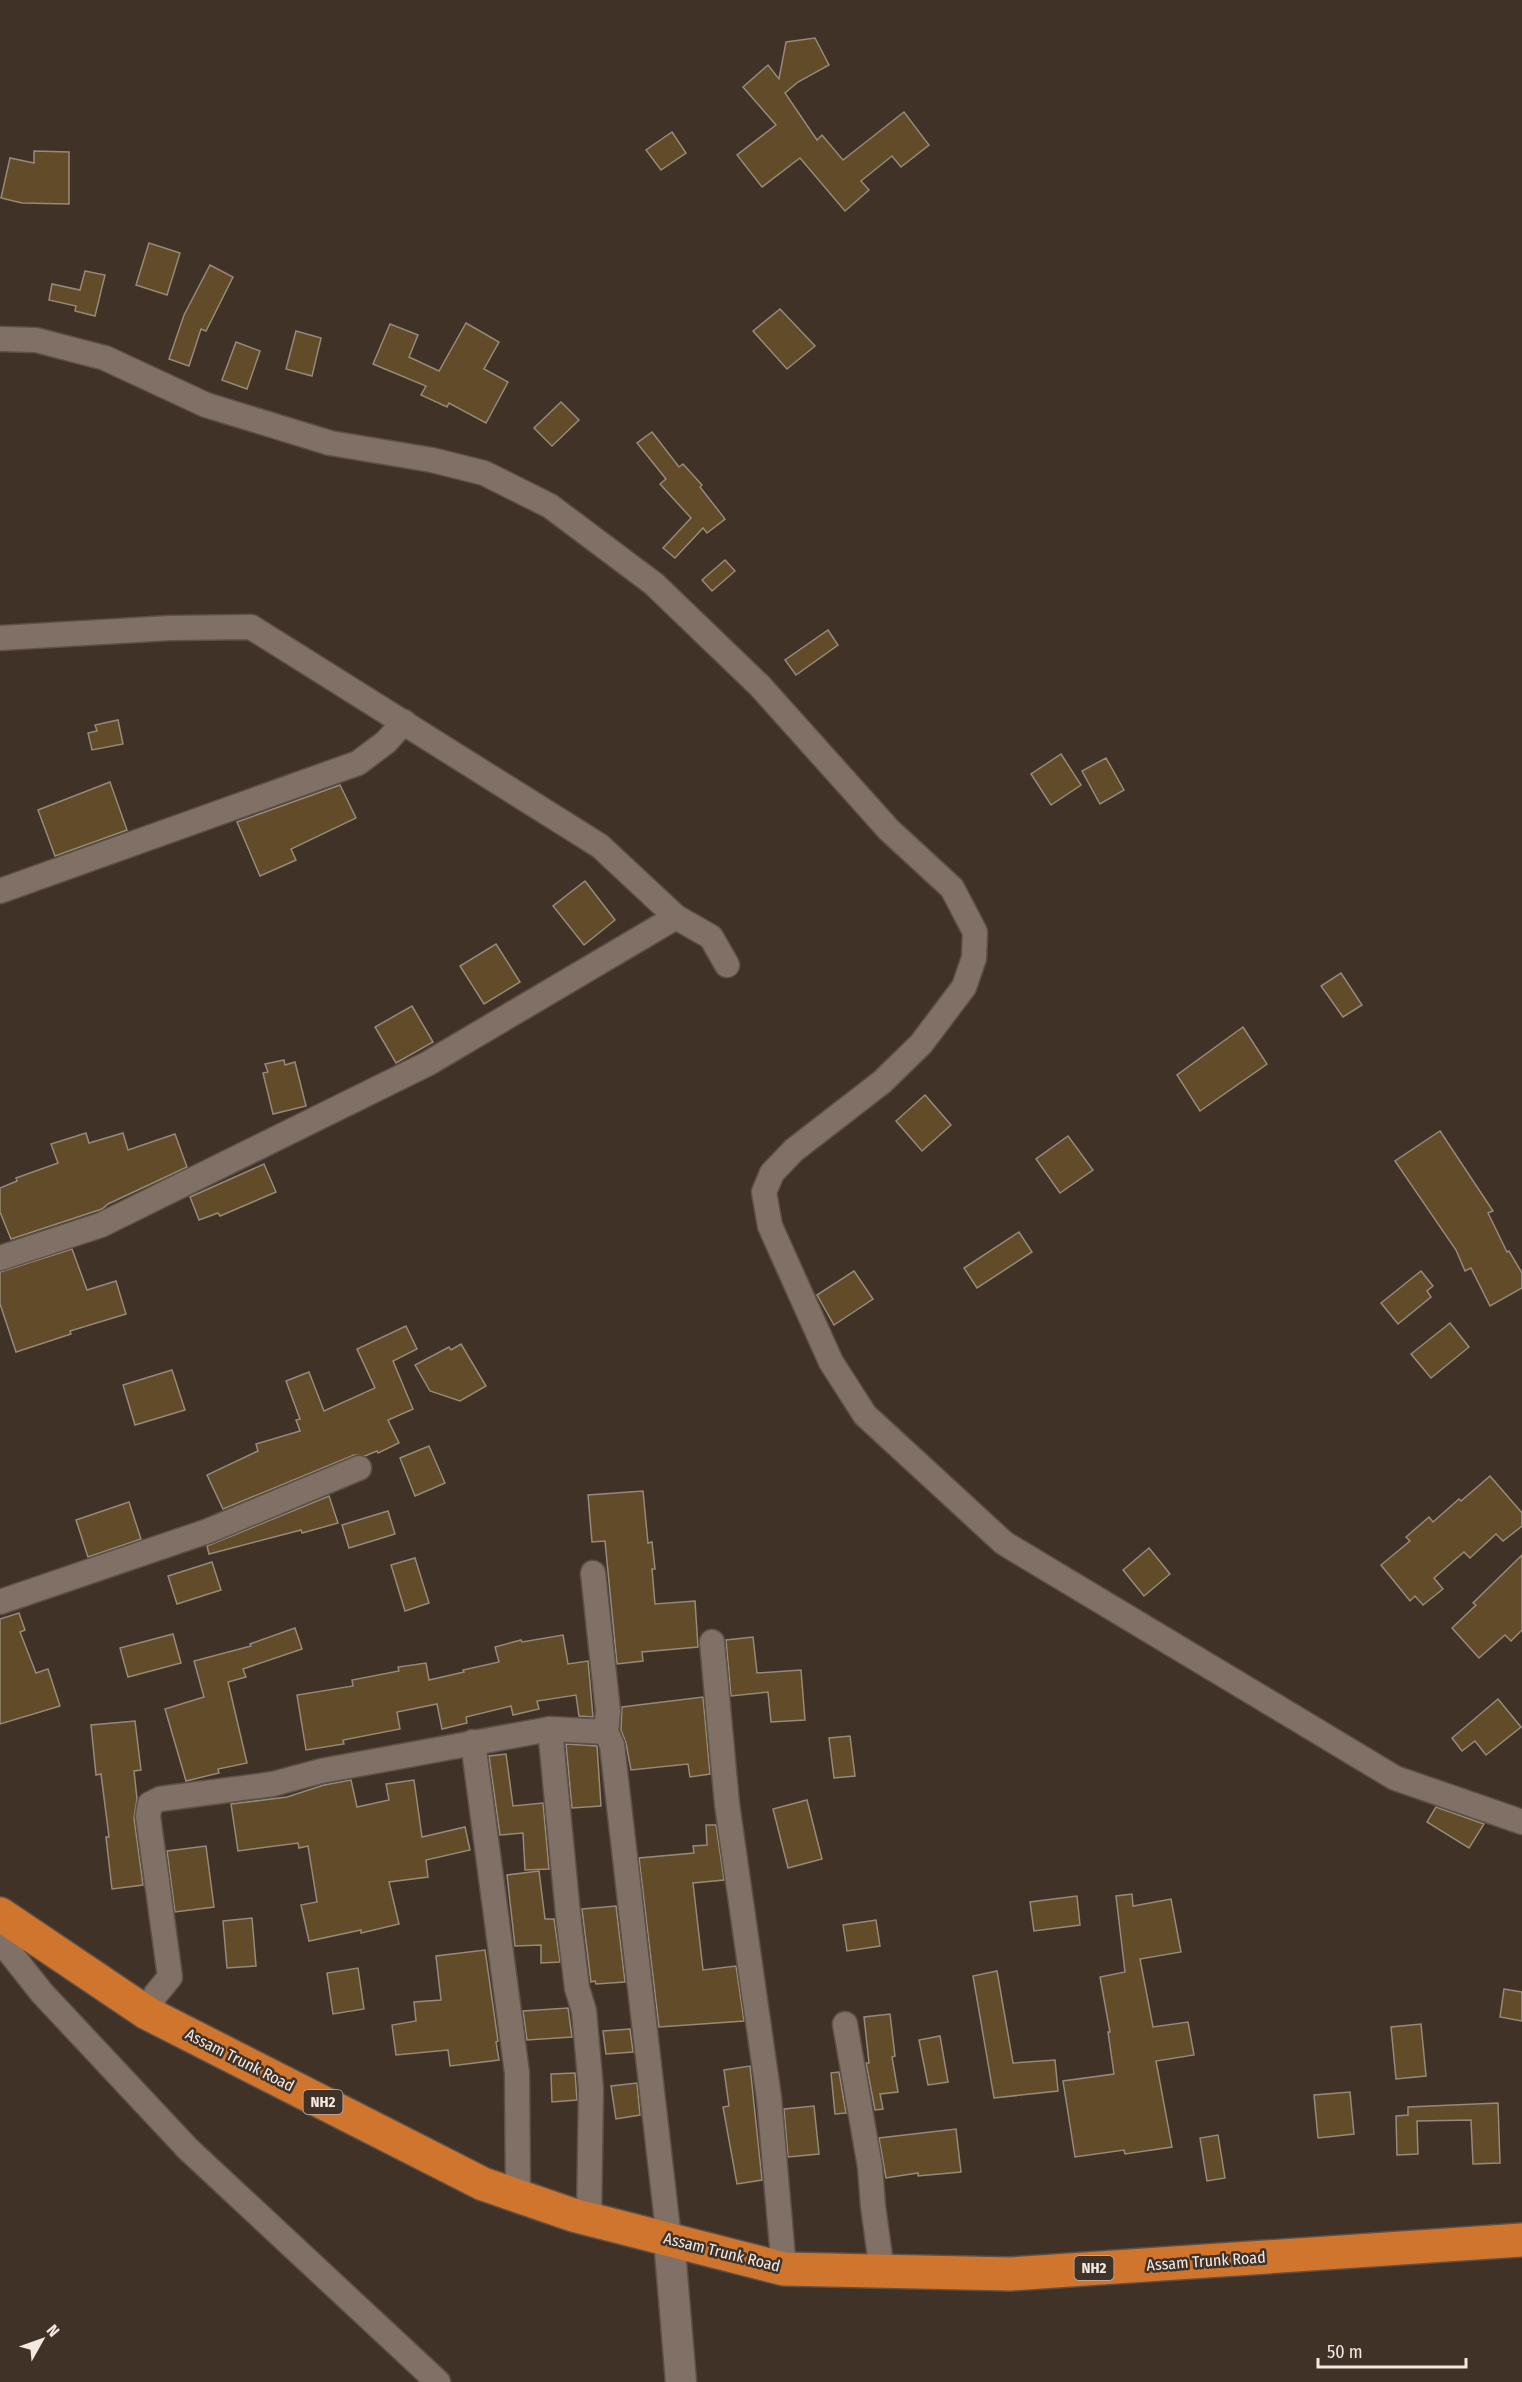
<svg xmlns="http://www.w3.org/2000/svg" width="1522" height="2382" viewBox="0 0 1522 2382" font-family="'Fira Sans Condensed',sans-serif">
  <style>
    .building { fill: #624b28; stroke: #958a79; stroke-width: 1.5 }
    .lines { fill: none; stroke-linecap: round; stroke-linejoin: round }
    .minor-casing { stroke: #5c5047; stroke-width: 27 }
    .tertiary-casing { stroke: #5c5047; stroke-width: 33 }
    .trunk-casing { stroke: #5c5047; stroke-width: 36 }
    .minor { stroke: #817065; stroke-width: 24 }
    .tertiary { stroke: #817065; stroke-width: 30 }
    .trunk { stroke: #d0752d; stroke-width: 33 }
    .labels { text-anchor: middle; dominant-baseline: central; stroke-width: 5; stroke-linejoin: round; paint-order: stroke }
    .shield { fill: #413228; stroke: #beb2ab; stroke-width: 1.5 }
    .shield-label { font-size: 15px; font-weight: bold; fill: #f3e9e3 }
    .street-label { font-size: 16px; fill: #f3e9e3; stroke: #413228 }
  </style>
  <rect width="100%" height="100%" fill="#413228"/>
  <g class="building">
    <path d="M 815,38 L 829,65 L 798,82 L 785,93 L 817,140 L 822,135 L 843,160 L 904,112 L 929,145 L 901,167 L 892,156 L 861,181 L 869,190 L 845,211 L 800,158 L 762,187 L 737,155 L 776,125 L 743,87 L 768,65 L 779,79 L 786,42 Z"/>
    <path d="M 672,132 L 686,153 L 661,170 L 646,150 Z"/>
    <path d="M 34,151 L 69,152 L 69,204 L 22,203 L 1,198 L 10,158 L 34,163 Z"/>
    <path d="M 149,243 L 180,253 L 167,295 L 136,285 Z"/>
    <path d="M 210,265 L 233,277 L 206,331 L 201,329 L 189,366 L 169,359 L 184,315 Z"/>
    <path d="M 85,271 L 105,275 L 95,316 L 75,311 L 76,306 L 49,300 L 52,284 L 80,290 Z"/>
    <path d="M 780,309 L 815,346 L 787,369 L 753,331 Z"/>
    <path d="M 466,323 L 499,342 L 484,369 L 508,382 L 486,423 L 449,403 L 447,407 L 421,395 L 426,386 L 373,364 L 390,324 L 418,335 L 409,357 L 439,371 Z"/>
    <path d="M 296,331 L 321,338 L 312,376 L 286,369 Z"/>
    <path d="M 236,342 L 260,351 L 247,389 L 222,380 Z"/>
    <path d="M 561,402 L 579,420 L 552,446 L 534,428 Z"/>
    <path d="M 652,432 L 679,467 L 683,464 L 702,485 L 700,487 L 725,519 L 707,533 L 703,528 L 675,558 L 663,548 L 691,518 L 660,484 L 666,479 L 637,443 Z"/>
    <path d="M 725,560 L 735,571 L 712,591 L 702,580 Z"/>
    <path d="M 828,630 L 838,645 L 796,675 L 785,660 Z"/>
    <path d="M 118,720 L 123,744 L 92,750 L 88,733 L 97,731 L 95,725 Z"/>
    <path d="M 1061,754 L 1081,785 L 1051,805 L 1031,774 Z"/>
    <path d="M 1106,758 L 1124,790 L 1100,804 L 1082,771 Z"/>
    <path d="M 110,782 L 127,830 L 55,856 L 38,810 Z"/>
    <path d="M 340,785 L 356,818 L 291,849 L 296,860 L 260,876 L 237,822 Z"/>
    <path d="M 585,881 L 615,920 L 584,945 L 553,906 Z"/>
    <path d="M 496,944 L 520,982 L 484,1004 L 460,966 Z"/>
    <path d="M 1341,973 L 1362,1005 L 1343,1017 L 1321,986 Z"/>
    <path d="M 412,1006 L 433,1042 L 396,1063 L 375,1027 Z"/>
    <path d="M 1243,1027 L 1267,1064 L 1200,1111 L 1177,1075 Z"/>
    <path d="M 284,1060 L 285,1065 L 295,1062 L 306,1106 L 273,1114 L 263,1073 L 268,1072 L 265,1064 Z"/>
    <path d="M 925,1095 L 951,1125 L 922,1151 L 896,1121 Z"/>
    <path d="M 1440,1131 L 1493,1211 L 1488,1213 L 1507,1252 L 1509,1251 L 1522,1273 L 1522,1288 L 1490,1306 L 1471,1268 L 1465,1271 L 1456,1250 L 1395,1161 Z"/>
    <path d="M 86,1133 L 89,1143 L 123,1133 L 128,1150 L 175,1134 L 187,1167 L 108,1204 L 102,1209 L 11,1239 L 0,1212 L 0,1188 L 17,1181 L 16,1178 L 58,1163 L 51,1144 Z"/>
    <path d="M 1068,1136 L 1093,1170 L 1060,1193 L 1036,1159 Z"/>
    <path d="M 264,1164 L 276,1192 L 220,1216 L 218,1213 L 199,1220 L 190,1197 Z"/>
    <path d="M 1019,1232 L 1032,1252 L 977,1288 L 964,1268 Z"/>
    <path d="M 72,1249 L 87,1290 L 116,1281 L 126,1314 L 70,1331 L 71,1334 L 16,1352 L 0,1304 L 0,1272 Z"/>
    <path d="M 854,1271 L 873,1299 L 834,1325 L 817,1295 Z"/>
    <path d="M 1421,1271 L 1433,1286 L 1427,1291 L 1431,1297 L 1398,1324 L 1381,1303 Z"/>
    <path d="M 1450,1323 L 1469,1347 L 1431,1378 L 1411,1354 Z"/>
    <path d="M 406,1326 L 417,1349 L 393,1361 L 413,1409 L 388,1420 L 399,1443 L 378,1453 L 377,1451 L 365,1456 L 354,1455 L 223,1509 L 207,1475 L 258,1451 L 256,1444 L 300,1431 L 296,1420 L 300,1419 L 286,1381 L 309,1372 L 324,1411 L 375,1388 L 357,1349 Z"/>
    <path d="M 461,1344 L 486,1386 L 460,1401 L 430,1391 L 415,1365 L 449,1347 L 451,1350 Z"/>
    <path d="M 172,1370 L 185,1410 L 135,1425 L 123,1385 Z"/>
    <path d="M 429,1446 L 445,1483 L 415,1496 L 400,1458 Z"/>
    <path d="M 1490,1476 L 1522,1513 L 1522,1526 L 1503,1541 L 1496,1534 L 1470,1558 L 1464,1552 L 1434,1578 L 1443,1589 L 1423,1605 L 1415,1596 L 1410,1601 L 1381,1565 L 1410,1541 L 1406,1537 L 1429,1517 L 1433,1522 L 1459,1499 L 1461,1501 Z"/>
    <path d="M 643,1491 L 648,1543 L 652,1542 L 655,1569 L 652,1569 L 655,1604 L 695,1601 L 698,1647 L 642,1652 L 643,1661 L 617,1664 L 605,1541 L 592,1542 L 588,1495 Z"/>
    <path d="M 329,1496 L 338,1523 L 302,1533 L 301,1530 L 209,1554 L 207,1546 Z"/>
    <path d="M 129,1502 L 141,1539 L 88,1557 L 76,1520 Z"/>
    <path d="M 388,1511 L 395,1534 L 349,1548 L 342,1525 Z"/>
    <path d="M 1149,1548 L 1170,1574 L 1144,1596 L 1123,1570 Z"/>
    <path d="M 1522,1555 L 1522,1630 L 1511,1641 L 1505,1635 L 1479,1658 L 1452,1628 L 1476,1605 L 1473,1603 Z"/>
    <path d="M 415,1558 L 429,1603 L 405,1611 L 391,1565 Z"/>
    <path d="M 212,1562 L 221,1590 L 177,1604 L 168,1576 Z"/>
    <path d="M 19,1613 L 25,1630 L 20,1632 L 36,1673 L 48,1669 L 60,1706 L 0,1724 L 0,1619 Z"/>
    <path d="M 295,1628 L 302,1649 L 243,1669 L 246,1677 L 228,1682 L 247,1763 L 218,1769 L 219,1773 L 186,1781 L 165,1709 L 204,1697 L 194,1661 L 251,1646 L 250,1644 Z"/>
    <path d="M 173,1634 L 181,1663 L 128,1677 L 120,1648 Z"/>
    <path d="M 563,1635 L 568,1664 L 588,1661 L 593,1717 L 579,1716 L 576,1695 L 537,1701 L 539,1709 L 513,1715 L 511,1706 L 466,1717 L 467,1723 L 442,1729 L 437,1704 L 397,1712 L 400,1729 L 343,1740 L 344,1744 L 306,1750 L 297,1695 L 353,1686 L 352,1680 L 399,1671 L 398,1667 L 426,1663 L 429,1680 L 464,1672 L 463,1670 L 499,1662 L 495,1647 L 521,1640 L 522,1642 Z"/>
    <path d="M 753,1637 L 757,1673 L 801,1670 L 805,1720 L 771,1722 L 768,1692 L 731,1696 L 726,1640 Z"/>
    <path d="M 703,1697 L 710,1774 L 690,1777 L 688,1764 L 631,1770 L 626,1743 L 621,1730 L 622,1707 Z"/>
    <path d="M 1498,1699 L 1521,1727 L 1486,1755 L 1475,1741 L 1462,1751 L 1452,1738 Z"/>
    <path d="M 135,1721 L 141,1770 L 134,1771 L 137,1799 L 134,1818 L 143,1885 L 112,1889 L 106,1837 L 109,1837 L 101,1774 L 96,1775 L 91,1725 Z"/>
    <path d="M 850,1736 L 855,1776 L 834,1778 L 829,1738 Z"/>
    <path d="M 566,1744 L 597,1746 L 601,1806 L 572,1808 Z"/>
    <path d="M 506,1754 L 513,1806 L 543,1803 L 549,1869 L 525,1870 L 523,1833 L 500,1835 L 489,1756 Z"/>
    <path d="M 351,1780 L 357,1807 L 389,1800 L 386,1784 L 414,1780 L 422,1837 L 465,1827 L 470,1850 L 426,1860 L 428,1877 L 389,1882 L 399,1924 L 361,1933 L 361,1930 L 309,1941 L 301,1905 L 317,1902 L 308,1846 L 299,1848 L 298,1843 L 238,1851 L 231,1804 L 287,1797 L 324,1785 Z"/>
    <path d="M 807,1800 L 822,1859 L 788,1868 L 773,1809 Z"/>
    <path d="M 1436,1807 L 1484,1824 L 1469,1848 L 1427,1822 Z"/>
    <path d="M 706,1825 L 716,1825 L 724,1880 L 693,1883 L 703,1970 L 736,1966 L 744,2021 L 659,2027 L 639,1858 L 694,1853 L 693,1846 L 707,1845 Z"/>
    <path d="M 206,1846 L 214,1907 L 175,1912 L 167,1851 Z"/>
    <path d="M 539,1871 L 545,1919 L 554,1919 L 560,1962 L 541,1963 L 541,1945 L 515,1946 L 507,1875 Z"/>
    <path d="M 1132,1894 L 1133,1906 L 1171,1899 L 1181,1952 L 1140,1959 L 1153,2027 L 1188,2022 L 1194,2055 L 1156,2061 L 1172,2147 L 1125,2154 L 1124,2150 L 1075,2157 L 1063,2081 L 1114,2074 L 1108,2032 L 1110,2032 L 1100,1977 L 1125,1972 L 1116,1896 Z"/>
    <path d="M 1077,1896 L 1080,1925 L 1034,1931 L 1030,1902 Z"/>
    <path d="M 616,1906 L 625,1982 L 596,1984 L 595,1981 L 591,1982 L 582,1909 Z"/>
    <path d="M 252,1918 L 256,1966 L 227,1968 L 223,1921 Z"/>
    <path d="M 876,1920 L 880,1946 L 847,1951 L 843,1925 Z"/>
    <path d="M 485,1950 L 498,2041 L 496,2042 L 499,2060 L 450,2066 L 448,2050 L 396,2055 L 392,2025 L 416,2021 L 414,2002 L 441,2000 L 436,1956 Z"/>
    <path d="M 358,1968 L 364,2009 L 333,2014 L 327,1973 Z"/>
    <path d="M 997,1971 L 1013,2063 L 1055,2060 L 1058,2091 L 994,2098 L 973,1976 Z"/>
    <path d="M 1504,1989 L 1522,1992 L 1522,2021 L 1500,2017 Z"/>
    <path d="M 568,2008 L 572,2037 L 527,2040 L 523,2011 Z"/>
    <path d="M 890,2014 L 895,2056 L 892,2057 L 898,2092 L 880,2094 L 883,2109 L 875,2110 L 866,2063 L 869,2063 L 864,2017 Z"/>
    <path d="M 1421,2024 L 1426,2076 L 1396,2079 L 1391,2027 Z"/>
    <path d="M 630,2029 L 633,2052 L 606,2054 L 603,2031 Z"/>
    <path d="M 940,2036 L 948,2082 L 928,2085 L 919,2040 Z"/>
    <path d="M 750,2066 L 762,2180 L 737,2184 L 723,2107 L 729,2106 L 724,2070 Z"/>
    <path d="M 839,2072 L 846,2113 L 835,2114 L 831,2073 Z"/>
    <path d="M 575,2073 L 577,2100 L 552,2102 L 551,2074 Z"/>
    <path d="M 637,2083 L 640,2115 L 616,2119 L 611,2086 Z"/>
    <path d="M 1350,2092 L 1354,2134 L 1318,2138 L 1314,2095 Z"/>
    <path d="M 1498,2103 L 1500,2163 L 1473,2164 L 1471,2120 L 1417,2121 L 1418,2154 L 1397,2155 L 1396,2116 L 1408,2115 L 1408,2107 Z"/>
    <path d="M 814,2106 L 819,2154 L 788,2157 L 784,2109 Z"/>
    <path d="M 956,2129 L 961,2172 L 918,2176 L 918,2173 L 886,2178 L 879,2138 Z"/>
    <path d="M 1218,2135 L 1225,2178 L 1207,2181 L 1200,2138 Z"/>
  </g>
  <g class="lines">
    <g class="minor-casing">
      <g id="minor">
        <path d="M 0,339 L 36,340 L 105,358 L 206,405 L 330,443 L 432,460 L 484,473 L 550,506 L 654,584 L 760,686 L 889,830 L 952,888 L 975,932 L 974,958 L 964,987 L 921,1044 L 882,1082 L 794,1150 L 772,1173 L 764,1192 L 770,1226 L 831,1362 L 865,1415 L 1004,1543 L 1395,1778 L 1522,1822"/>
        <path d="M 0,638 L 170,628 L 251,627 L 600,846 L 676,917"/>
        <path d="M 0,891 L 358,763 L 386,742 L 404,722"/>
        <path d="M 0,1258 L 101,1225 L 427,1064 L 676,917 L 711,937 L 727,965"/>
        <path d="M 593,1573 L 608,1711 L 606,1732 L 612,1745 L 669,2239"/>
        <path d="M 0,1602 L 208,1531 L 359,1468"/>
        <path d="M 712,1642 L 727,1804 L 769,2098 L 784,2269"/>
        <path d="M 550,1729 L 568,1914 L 577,1988 L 584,2011 L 591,2089 L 589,2219"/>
        <path d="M 473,1742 L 517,2073 L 518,2196"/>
        <path d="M 0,1940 L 42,1993 L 188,2149 L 438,2382"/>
        <path d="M 147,2013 L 156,1994 L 170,1977 L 148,1816 L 150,1804 L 160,1799 L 273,1784 L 321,1771 L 550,1729 L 606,1732"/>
        <path d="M 845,2024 L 870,2167 L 873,2206 L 882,2271"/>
      </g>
    </g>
    <g class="tertiary-casing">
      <path id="tertiary" d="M 669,2239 L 681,2382"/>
    </g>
    <g class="trunk-casing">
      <path id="trunk" d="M 0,1914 L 147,2013 L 483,2184 L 573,2215 L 784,2269 L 1010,2274 L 1522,2240"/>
    </g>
    <use href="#minor" class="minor"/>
    <use href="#tertiary" class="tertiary"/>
    <use href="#trunk" class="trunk"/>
  </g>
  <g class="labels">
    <g class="shield">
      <rect x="303.5" y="2090" width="39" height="24" rx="4.5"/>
      <rect x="1074.5" y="2256" width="39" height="24" rx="4.5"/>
    </g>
    <g class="shield-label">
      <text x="323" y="2102">NH2</text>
      <text x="1094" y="2268">NH2</text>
    </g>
    <g class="street-label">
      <text transform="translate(240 2060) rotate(27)">Assam Trunk Road</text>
      <text transform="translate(722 2252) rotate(14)">Assam Trunk Road</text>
      <text transform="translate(1206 2261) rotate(-4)">Assam Trunk Road</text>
    </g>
  </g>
  <g transform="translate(42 2340) rotate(50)" stroke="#413228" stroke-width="4.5" paint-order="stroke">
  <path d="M0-4.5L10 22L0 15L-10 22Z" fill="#f3e9e3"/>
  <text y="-9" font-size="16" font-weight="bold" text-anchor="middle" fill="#f3e9e3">N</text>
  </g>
  <path d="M1318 2358v9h148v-9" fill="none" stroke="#f3e9e3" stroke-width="3"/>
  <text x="1327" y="2358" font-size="18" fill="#f3e9e3" stroke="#413228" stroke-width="4.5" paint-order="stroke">50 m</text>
</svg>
